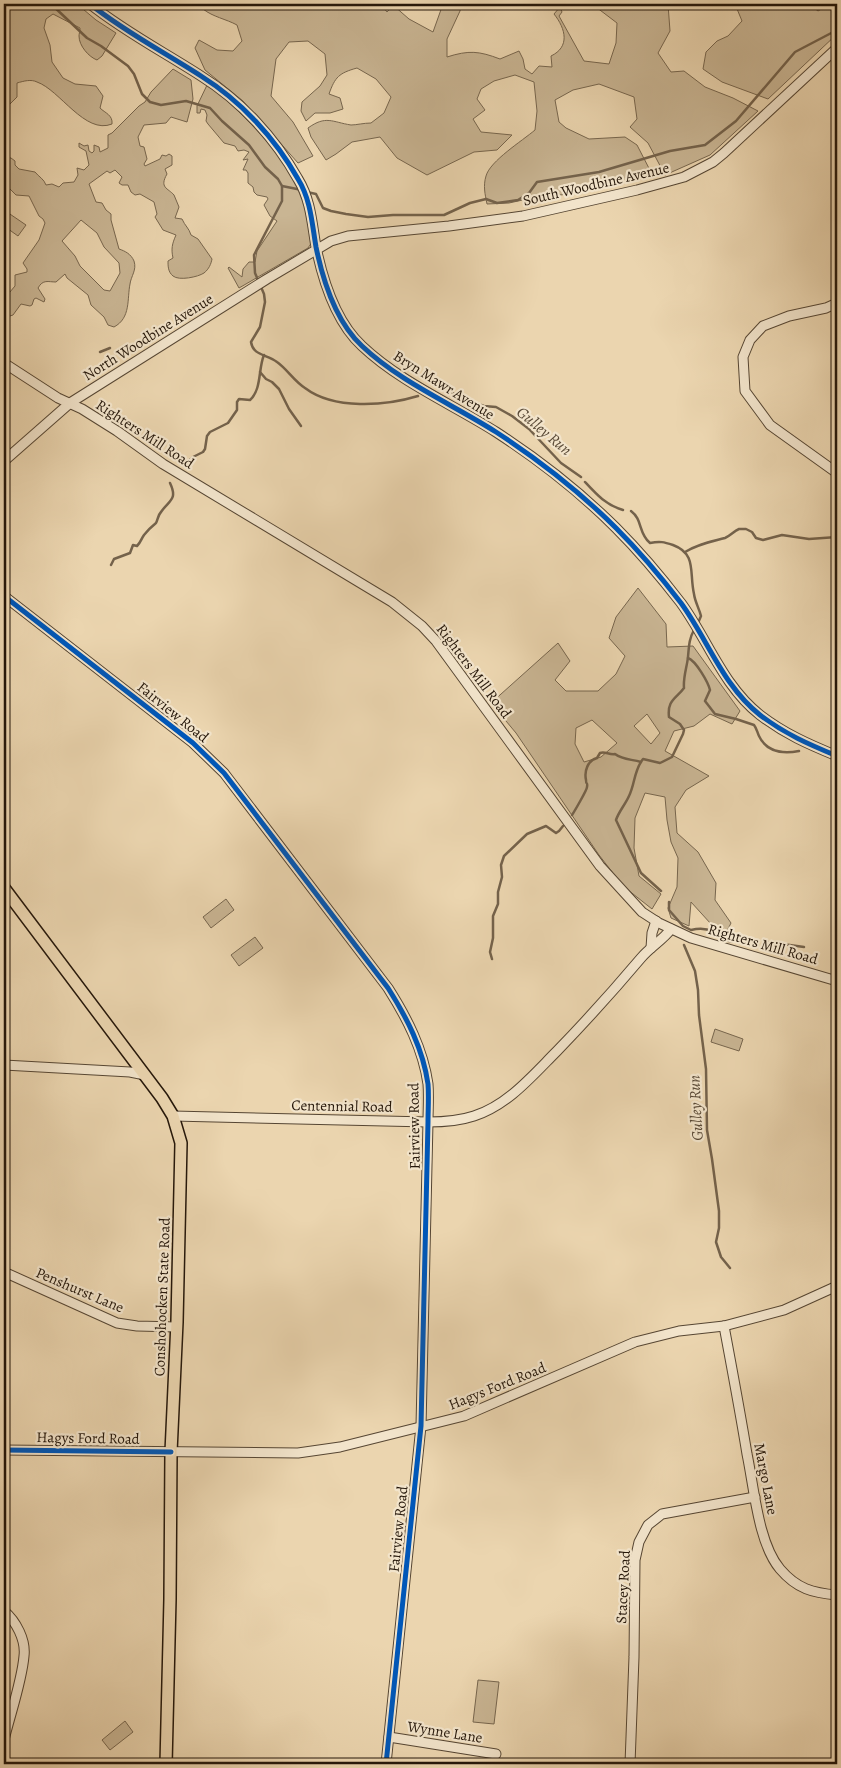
<svg xmlns="http://www.w3.org/2000/svg" width="841" height="1768" viewBox="0 0 841 1768" font-family="Alegreya,serif">
  <style>
    .green { fill: #c9b593; stroke: #77664e; fill-rule: evenodd }
    .lines { fill: none; stroke-linecap: round; stroke-linejoin: round }
    .stream { stroke: #74624b; stroke-width: 2.5 }
    .minor-casing { stroke: #564633; stroke-width: 11 }
    .major-casing { stroke: #25170a; stroke-width: 14 }
    .minor { stroke: #f2e4cb; stroke-width: 9 }
    .major { stroke: #ebd5af; stroke-width: 11 }
    .cycleway-casing { stroke: #f2e4cb; stroke-width: 8 }
    .cycleway { stroke: #0057b8; stroke-width: 5 }
    .labels { text-anchor: middle; dominant-baseline: central; stroke-width: 4.5; stroke-linejoin: round; paint-order: stroke }
    .street-label { font-size: 15px; fill: #25170a; stroke: #f2e4cb }
    .water-label { font-size: 16px; font-style: italic; fill: #594936; stroke: #f2e4cb }
  </style>
  <rect width="100%" height="100%" fill="#ebd5af"/>
  <filter id="stains"><feTurbulence type="fractalNoise" baseFrequency=".004" numOctaves="4"/><feColorMatrix values="0 0 0 0 .2 0 0 0 0 .09 0 0 0 0 .02 0 0 0 .5 -.17"/></filter>
  <radialGradient id="worn" r=".72"><stop offset=".6" stop-color="#630" stop-opacity="0"/><stop offset="1" stop-color="#630" stop-opacity=".3"/></radialGradient>
  <g class="green">
    <path d="M 4,4 L 77,4 L 96,20 L 116,33 L 102,56 L 97,60 C 89,57 79,46 79,36 C 79,34 80,31 80,28 L 53,14 L 46,19 L 44,28 L 50,45 L 52,62 L 63,78 L 75,84 L 96,86 L 103,96 L 100,108 C 105,113 113,115 112,124 C 85,135 60,90 37,82 C 31,79 24,81 17,83 L 17,97 L 4,110 Z"/>
    <path d="M 205,4 L 381,4 L 387,12 L 393,5 L 409,19 L 433,32 L 443,4 L 461,4 L 460,11 L 447,39 L 447,57 C 469,50 479,51 500,59 L 519,51 L 523,59 L 525,69 L 532,74 L 539,66 L 552,67 L 551,56 C 570,47 566,29 554,14 L 560,7 L 562,12 L 559,16 L 584,61 L 609,64 L 616,43 L 617,23 L 592,4 L 668,4 L 670,31 L 658,53 L 671,72 L 684,71 L 705,87 L 733,98 L 758,111 L 710,155 L 665,175 L 648,143 L 630,127 L 637,119 L 634,97 L 599,84 L 573,90 L 555,100 L 559,122 L 566,128 L 589,139 L 625,137 L 637,145 L 653,176 L 571,194 L 536,197 L 509,203 L 487,204 C 485,194 483,186 486,176 C 490,161 522,141 535,130 L 537,111 L 534,82 L 515,75 L 494,81 L 481,89 L 477,99 L 485,110 L 473,119 L 481,132 L 512,135 L 497,150 L 474,152 L 427,175 L 397,158 L 380,137 L 352,142 L 336,154 L 326,160 L 311,137 L 308,128 C 326,115 332,122 351,125 C 356,125 364,123 371,123 L 384,113 L 391,97 L 376,79 L 357,68 C 339,73 335,77 329,94 L 340,98 L 343,109 L 330,113 L 315,113 L 306,121 L 301,111 L 302,102 L 320,86 L 327,75 L 325,54 L 308,41 L 289,42 L 276,59 L 271,96 L 293,122 L 313,156 L 298,163 L 243,101 L 205,70 L 195,48 L 199,40 L 217,50 L 233,51 L 242,41 L 237,25 C 226,19 213,17 203,9 Z"/>
    <path d="M 735,4 L 809,4 L 818,11 L 830,4 L 837,4 L 837,34 L 768,99 L 722,82 L 703,69 L 706,52 L 717,41 L 728,36 L 742,21 Z"/>
    <path d="M 173,69 L 191,80 L 193,99 L 187,122 L 171,117 L 166,123 L 144,125 L 138,137 L 140,146 L 144,147 L 147,159 L 144,164 L 145,166 L 160,159 L 162,155 L 166,156 L 169,154 L 172,156 L 172,165 L 165,169 L 167,174 C 159,188 168,188 174,195 C 176,199 177,203 179,207 L 175,218 L 182,219 C 185,226 189,228 191,235 L 198,239 L 212,259 C 211,264 209,269 204,273 C 198,277 179,281 173,276 C 168,272 168,266 168,261 L 173,258 C 171,249 172,244 176,235 L 163,230 L 155,217 L 157,214 L 154,202 L 140,194 L 135,195 L 131,192 L 128,185 L 122,185 L 119,183 L 122,177 L 115,170 L 110,173 L 107,171 L 89,184 L 96,202 L 102,203 L 106,210 L 111,214 L 111,220 L 119,249 C 125,251 131,254 134,261 C 137,270 131,276 130,284 C 127,299 131,318 114,327 L 108,325 L 104,317 L 91,305 L 88,295 L 67,278 L 65,274 L 56,282 C 48,282 43,279 38,288 L 45,299 L 44,302 L 36,298 L 34,299 L 32,305 L 30,306 L 21,304 L 13,315 L 4,318 L 4,299 L 15,286 L 15,275 L 27,272 L 27,269 L 23,263 L 39,240 L 45,223 L 43,219 L 39,216 L 29,196 L 16,195 L 4,183 L 4,157 L 11,158 L 15,161 L 15,165 L 19,169 L 35,172 C 39,177 44,179 46,185 L 52,184 L 59,187 L 63,183 L 74,182 L 78,175 L 77,168 L 84,170 L 89,165 L 86,151 L 79,147 L 79,143 L 84,146 L 88,145 L 89,151 L 92,153 L 94,151 L 94,145 L 99,147 L 100,152 L 108,148 L 108,135 L 112,133 L 139,106 L 145,102 L 151,92 ZM 81,220 L 97,233 L 104,247 L 119,263 L 120,273 L 110,291 L 104,290 L 80,266 L 75,256 L 62,241 Z"/>
    <path d="M 208,83 C 246,118 290,157 306,208 C 309,219 310,231 312,242 L 308,248 L 239,288 L 228,268 L 229,267 L 242,277 L 243,269 L 249,262 L 255,262 L 257,251 L 277,221 L 270,216 L 264,205 L 268,199 L 267,197 L 257,195 L 254,192 L 253,187 L 248,183 L 248,173 L 246,170 L 243,170 L 248,159 L 243,160 L 249,152 L 244,150 L 238,151 L 235,146 L 224,143 L 208,124 L 206,121 L 207,115 L 205,110 L 201,109 L 200,113 L 197,113 L 197,106 Z"/>
    <path d="M 4,210 L 26,225 L 18,236 L 4,226 Z"/>
    <path d="M 638,588 L 666,624 L 667,647 L 693,646 L 740,711 L 732,724 L 710,714 L 694,726 L 674,731 L 665,751 L 709,776 L 686,790 L 675,807 L 677,833 L 698,852 L 716,883 L 715,900 L 731,923 L 725,935 L 711,924 L 691,902 L 689,926 L 671,918 L 668,908 L 677,887 L 678,858 L 671,842 L 667,820 L 665,797 L 645,793 L 635,818 L 634,848 L 639,876 L 661,894 L 652,909 L 623,886 L 599,855 L 516,733 L 491,703 L 558,643 L 570,661 L 555,680 L 566,691 L 598,691 L 616,674 L 625,656 L 609,638 L 616,617 ZM 647,714 L 660,733 L 651,744 L 634,726 ZM 592,720 L 617,743 L 601,757 L 584,762 L 575,744 L 576,728 Z"/>
    <path d="M 226,899 L 234,910 L 211,928 L 203,917 Z"/>
    <path d="M 255,937 L 263,948 L 239,966 L 231,955 Z"/>
    <path d="M 715,1029 L 743,1039 L 739,1051 L 711,1042 Z"/>
    <path d="M 478,1680 L 499,1682 L 494,1724 L 473,1722 Z"/>
    <path d="M 125,1721 L 133,1732 L 110,1750 L 102,1740 Z"/>
  </g>
  <g class="lines">
    <g class="stream">
      <path d="M 51,4 L 87,38 L 101,46 L 128,66 L 134,74 L 142,94 L 150,102 L 161,105 L 186,101 L 210,108 L 222,121 L 249,145 L 265,167 L 278,179 L 282,186 L 282,201 L 254,255 L 255,273 L 264,294 L 265,302 L 260,327 L 251,342 C 253,356 267,354 277,362 C 287,369 294,381 305,388 C 334,410 385,406 418,396"/>
      <path d="M 282,186 L 302,190"/>
      <path d="M 307,192 L 316,194 L 323,208 L 331,211 L 346,214 L 368,217 L 393,215 L 444,215 L 470,203 L 486,199 L 497,203 L 518,200 L 529,193 L 537,182 L 599,172 L 670,151 L 705,145 L 736,121 L 795,52 L 837,30"/>
      <path d="M 100,352 L 110,348"/>
      <path d="M 260,372 L 266,379 L 272,382 L 279,389 L 289,409 L 301,426"/>
      <path d="M 434,385 L 439,386 L 469,401 L 484,406 L 496,407 L 512,416 L 529,429 L 561,463 L 581,477"/>
      <path d="M 184,465 L 193,457 L 203,452 L 205,449 L 207,436 L 210,432 L 228,423 L 237,410 L 237,402 L 239,399 L 250,400 C 262,389 258,369 264,355"/>
      <path d="M 585,482 C 597,495 606,505 623,510"/>
      <path d="M 631,511 C 643,520 638,533 650,543 C 660,541 664,542 673,545 C 697,554 689,572 694,594 C 695,602 699,608 701,616 L 698,623"/>
      <path d="M 685,552 C 698,544 710,542 725,538 C 730,536 734,531 739,529 L 746,529 L 752,532 L 756,538 L 763,540 L 782,535 L 809,539 L 837,537"/>
      <path d="M 111,565 L 114,559 L 130,553 L 133,545 L 137,546 C 141,542 141,539 144,535 C 148,530 151,527 156,523 C 158,519 158,515 161,512 C 169,500 178,500 170,483"/>
      <path d="M 688,658 C 696,661 708,682 710,690 L 705,701 L 715,714 L 736,719 L 754,725 C 757,729 757,732 759,736 C 767,753 783,754 799,751"/>
      <path d="M 572,815 C 574,812 587,790 587,787 C 588,781 586,786 586,780 C 584,771 588,760 597,758 L 600,753 C 605,751 609,755 615,754 C 623,760 631,759 641,762"/>
      <path d="M 661,891 L 641,873 L 616,820 C 619,811 625,805 629,796 C 635,784 634,770 643,759 L 660,763 L 672,757 L 683,734 L 684,730 L 680,724 L 669,717 C 667,700 676,699 684,688 C 683,677 687,667 688,657 C 689,646 689,639 694,630"/>
      <path d="M 669,902 L 669,910 L 683,926 L 691,930 C 703,927 714,929 721,940 C 733,942 743,943 754,940"/>
      <path d="M 768,942 L 804,947"/>
      <path d="M 684,945 L 695,971 L 698,990 L 699,1015 L 706,1069 L 707,1130 L 712,1159 L 719,1211 L 719,1228 L 716,1242 L 721,1257 L 730,1268"/>
      <path d="M 492,959 L 490,952 L 493,938 L 493,916 L 498,904 L 498,892 L 502,877 L 501,865 L 504,856 L 527,834 L 546,826 L 556,833 L 559,831 L 563,826"/>
    </g>
    <g class="minor-casing">
      <g id="minor">
        <path d="M 90,4 C 125,32 164,52 201,76 C 241,101 275,138 298,179 C 311,200 312,224 316,247 C 323,281 336,322 362,346 C 400,382 452,404 496,432 C 539,460 580,492 616,528 C 639,551 661,577 681,603 C 708,640 723,686 760,715 C 785,734 808,744 837,756"/>
        <path d="M 837,303 L 826,308 L 789,316 L 763,326 L 750,340 L 743,357 L 745,391 L 770,425 L 837,473"/>
        <path d="M 4,363 L 58,398 L 82,409 L 117,431 L 163,464 L 392,602 L 422,626 L 436,641 L 600,866 L 642,912 L 659,923 L 691,938 L 837,981"/>
        <path d="M 4,461 L 70,403 L 267,279 L 331,241 L 348,236 L 449,226 L 523,216 L 637,190 L 684,177 L 713,162 L 724,153 L 837,48"/>
        <path d="M 4,596 L 193,743 L 224,773 L 388,988 C 407,1018 423,1049 428,1084 C 429,1096 428,1110 428,1122 L 421,1426 L 386,1764"/>
        <path d="M 651,948 L 652,933 L 656,921"/>
        <path d="M 4,1065 L 130,1072 L 145,1075"/>
        <path d="M 173,1116 L 428,1122 C 444,1122 459,1121 474,1116 C 508,1105 532,1076 557,1051 C 586,1021 614,990 641,958 C 650,947 663,940 671,929"/>
        <path d="M 4,1272 L 117,1323 L 137,1326 L 177,1327"/>
        <path d="M 724,1326 C 732,1369 740,1411 747,1454 C 754,1487 758,1543 780,1569 C 797,1589 813,1593 837,1595"/>
        <path d="M 4,1450 L 298,1453 L 340,1447 L 464,1416 L 635,1342 L 679,1331 L 724,1326 L 784,1310 L 837,1286"/>
        <path d="M 4,1611 C 16,1621 26,1640 24,1656 C 22,1681 10,1715 4,1740"/>
        <path d="M 389,1737 L 496,1754"/>
        <path d="M 630,1764 L 634,1657 L 635,1560 L 639,1542 L 648,1525 L 662,1514 L 755,1497"/>
      </g>
    </g>
    <g class="major-casing">
      <path id="major" d="M 4,888 L 162,1098 L 173,1116 L 181,1143 L 177,1322 L 171,1452 L 170,1599 L 166,1764"/>
    </g>
    <use href="#minor" class="minor"/>
    <use href="#major" class="major"/>
    <g class="cycleway-casing">
      <g id="cycleway">
        <path d="M 90,4 C 125,32 164,52 201,76 C 241,101 275,138 298,179 C 311,200 312,224 316,247 C 323,281 336,322 362,346 C 400,382 452,404 496,432 C 539,460 580,492 616,528 C 639,551 661,577 681,603 C 708,640 723,686 760,715 C 785,734 808,744 837,756"/>
        <path d="M 4,596 L 193,743 L 224,773 L 388,988 C 407,1018 423,1049 428,1084 C 429,1096 428,1110 428,1122 L 421,1426 L 386,1764"/>
        <path d="M 4,1450 L 171,1452"/>
      </g>
    </g>
    <use href="#cycleway" class="cycleway"/>
  </g>
  <g class="labels">
    <g class="street-label">
      <text transform="translate(596 184) rotate(-13)">South Woodbine Avenue</text>
      <text transform="translate(148 337) rotate(-32)">North Woodbine Avenue</text>
      <text transform="translate(444 385) rotate(32)">Bryn Mawr Avenue</text>
      <text transform="translate(145 434) rotate(33)">Righters Mill Road</text>
      <text transform="translate(474 671) rotate(53)">Righters Mill Road</text>
      <text transform="translate(173 712) rotate(39)">Fairview Road</text>
      <text transform="translate(763 944) rotate(16)">Righters Mill Road</text>
      <text transform="translate(342 1106) rotate(1)">Centennial Road</text>
      <text transform="translate(414 1126) rotate(-91)">Fairview Road</text>
      <text transform="translate(80 1290) rotate(23)">Penshurst Lane</text>
      <text transform="translate(162 1297) rotate(-88)">Conshohocken State Road</text>
      <text transform="translate(497 1386) rotate(-22)">Hagys Ford Road</text>
      <text transform="translate(88 1438) rotate(1)">Hagys Ford Road</text>
      <text transform="translate(766 1479) rotate(79)">Margo Lane</text>
      <text transform="translate(398 1529) rotate(-84)">Fairview Road</text>
      <text transform="translate(623 1587) rotate(-87)">Stacey Road</text>
      <text transform="translate(445 1732) rotate(9)">Wynne Lane</text>
    </g>
    <g class="water-label">
      <text transform="translate(544 431) rotate(40)">Gulley Run</text>
      <text transform="translate(696 1108) rotate(-93)">Gulley Run</text>
    </g>
  </g>
  <rect width="841" height="1768" fill="none" stroke="#ebd5af" stroke-width="20"/>
  <rect x="5" y="5" width="831" height="1758" fill="none" stroke="#25170a" stroke-width="2.5"/>
  <rect x="10" y="10" width="821" height="1748" fill="none" stroke="#25170a"/>
  <rect width="100%" height="100%" filter="url(#stains)"/>
  <rect width="100%" height="100%" fill="url(#worn)"/>
</svg>
